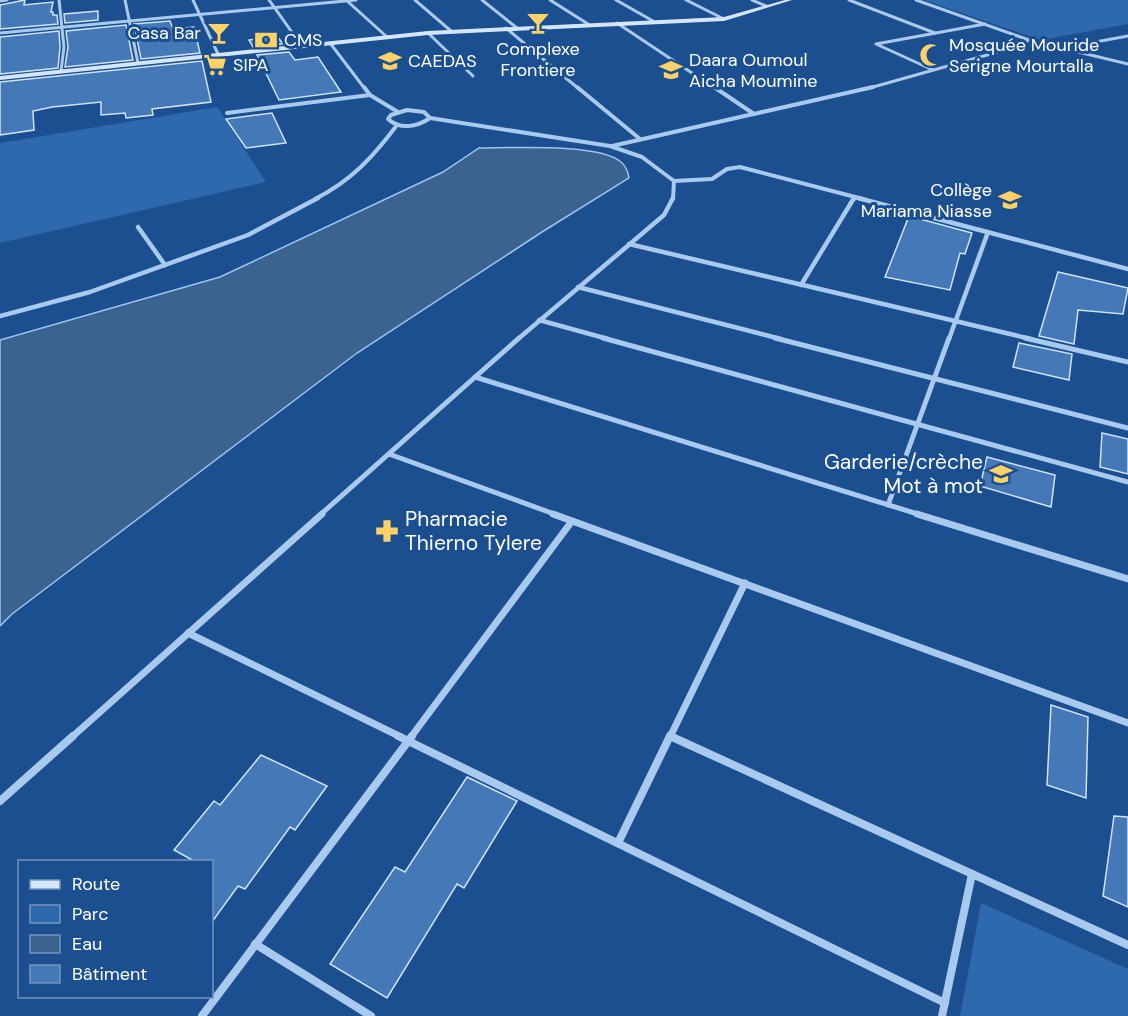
<svg xmlns="http://www.w3.org/2000/svg" width="1128" height="1016" viewBox="0 0 1128 1016" font-family="'DM Sans',sans-serif">
  <style>
    .green { fill: #2e69ad }
    .water { fill: #3c6290; stroke: #9cc4f0; stroke-width: 1.5 }
    .building { fill: #4478b7; stroke: #cfe3fa; stroke-width: 1.5 }
    .lines { fill: none; stroke-linecap: round; stroke-linejoin: round }
    .street-far5 { stroke: #a9c9ee; stroke-width: 3 }
    .street-far4 { stroke: #a9c9ee; stroke-width: 4 }
    .street-far3 { stroke: #a9c9ee; stroke-width: 4.5 }
    .street-far2 { stroke: #a9c9ee; stroke-width: 5 }
    .street-far1 { stroke: #a9c9ee; stroke-width: 7 }
    .street { stroke: #a9c9ee; stroke-width: 8 }
    .secondary { fill: #d6e6fa; fill-rule: evenodd }
    .labels { text-anchor: middle; dominant-baseline: central; stroke-width: 6; stroke-linejoin: round; paint-order: stroke }
    .far-poi-label { font-size: 18px; fill: #fff; stroke: #1b4f8f; text-anchor: start }
    .poi-label { font-size: 21px; fill: #fff; stroke: #1b4f8f; text-anchor: end }
  </style>
  <rect width="100%" height="100%" fill="#1b4f8f"/>
  <g class="green">
    <path d="M 924,0 L 1128,0 L 1128,24 L 1041,40 Z"/>
    <path d="M 217,107 L 266,182 L 0,243 L 0,143 Z"/>
    <path d="M 981,903 L 1128,969 L 1128,1016 L 960,1016 Z"/>
  </g>
  <path class="water" d="M 479,148 C 510,148 599,143 621,162 C 626,166 628,172 629,178 L 542,232 L 357,353 L 12,614 L 0,626 L 0,340 L 220,277 L 443,172 Z"/>
  <g class="building">
    <path d="M 25,0 L 24,5 L 53,2 L 51,12 L 53,12 L 53,15 L 57,15 L 58,24 L 0,29 L 0,5 Z"/>
    <path d="M 98,11 L 98,20 L 65,23 L 64,14 Z"/>
    <path d="M 170,21 L 173,29 L 194,27 L 200,53 L 141,59 L 134,24 Z"/>
    <path d="M 126,25 L 133,60 L 65,67 L 68,47 L 66,31 Z"/>
    <path d="M 59,31 L 60,47 L 58,68 L 0,74 L 0,37 Z"/>
    <path d="M 277,36 L 283,44 L 253,47 L 249,40 Z"/>
    <path d="M 289,52 L 295,60 L 318,57 L 341,92 L 279,100 L 257,55 Z"/>
    <path d="M 202,61 L 211,102 L 152,109 L 153,115 L 126,118 L 125,113 L 101,115 L 101,102 L 52,107 L 33,111 L 34,130 L 0,135 L 0,82 Z"/>
    <path d="M 272,113 L 286,143 L 246,148 L 226,119 Z"/>
    <path d="M 909,216 L 972,233 L 965,254 L 960,253 L 950,290 L 885,277 Z"/>
    <path d="M 1058,272 L 1128,288 L 1123,314 L 1078,310 L 1074,344 L 1039,336 Z"/>
    <path d="M 1019,343 L 1072,354 L 1069,380 L 1013,367 Z"/>
    <path d="M 1102,433 L 1128,439 L 1128,474 L 1100,467 Z"/>
    <path d="M 987,457 L 1055,475 L 1051,507 L 980,486 Z"/>
    <path d="M 1051,705 L 1088,717 L 1086,798 L 1047,785 Z"/>
    <path d="M 261,755 L 327,786 L 295,830 L 290,827 L 245,889 L 238,886 L 212,922 L 212,861 L 194,861 L 174,850 L 214,801 L 220,805 Z"/>
    <path d="M 467,777 L 517,801 L 464,888 L 457,884 L 387,998 L 330,964 L 395,867 L 405,872 Z"/>
    <path d="M 1114,816 L 1128,817 L 1128,907 L 1103,896 Z"/>
  </g>
  <g class="lines">
    <g class="street-far5">
      <path d="M 59,0 L 64,47 L 61,71"/>
      <path d="M 125,0 L 138,63"/>
      <path d="M 193,0 L 218,54"/>
      <path d="M 269,0 L 301,45"/>
      <path d="M 346,0 L 387,37"/>
      <path d="M 415,0 L 451,31"/>
      <path d="M 482,0 L 517,28"/>
      <path d="M 550,0 L 588,24"/>
      <path d="M 616,0 L 653,21"/>
      <path d="M 686,0 L 724,19"/>
      <path d="M 752,0 L 766,6"/>
      <path d="M 849,0 L 935,33"/>
      <path d="M 916,0 L 1029,40 L 1128,64"/>
      <path d="M 0,1 L 7,0"/>
      <path d="M 617,23 L 716,89"/>
      <path d="M 506,28 L 579,89"/>
      <path d="M 0,33 L 356,0"/>
      <path d="M 428,33 L 473,76"/>
      <path d="M 330,43 L 365,89"/>
      <path d="M 1063,48 L 1128,36"/>
      <path d="M 933,70 L 876,44 L 985,24"/>
      <path d="M 866,89 L 1012,48 L 1029,40"/>
    </g>
    <g class="street-far4">
      <path d="M 364,87 L 370,95 L 398,112"/>
      <path d="M 577,87 L 640,139"/>
      <path d="M 714,87 L 754,114"/>
      <path d="M 407,110 L 424,112 L 430,118 C 417,127 400,130 388,119 L 391,115 Z"/>
      <path d="M 227,113 L 370,95"/>
      <path d="M 430,118 L 610,146 L 642,157 L 674,181 L 673,199"/>
      <path d="M 612,146 L 873,87"/>
      <path d="M 674,181 L 712,179 L 727,169 L 740,167 L 863,199"/>
      <path d="M 315,199 C 351,181 373,157 397,125"/>
      <path d="M 854,199 L 855,197"/>
    </g>
    <g class="street-far3">
      <path d="M 858,198 L 1128,269"/>
      <path d="M 138,227 L 165,265"/>
      <path d="M 629,244 L 1031,339"/>
      <path d="M 801,285 L 854,198"/>
      <path d="M 578,287 L 781,339"/>
      <path d="M 0,316 L 90,292 L 248,235 L 318,198"/>
      <path d="M 539,320 L 608,339"/>
      <path d="M 518,339 L 664,215 L 673,198"/>
      <path d="M 949,339 L 988,232"/>
    </g>
    <g class="street-far2">
      <path d="M 603,338 L 1128,482"/>
      <path d="M 775,338 L 1128,428"/>
      <path d="M 1025,338 L 1128,362"/>
      <path d="M 475,377 L 921,515"/>
      <path d="M 389,454 L 557,515"/>
      <path d="M 888,505 L 949,338"/>
      <path d="M 320,515 L 519,338"/>
    </g>
    <g class="street-far1">
      <path d="M 553,514 L 1128,723"/>
      <path d="M 917,514 L 1128,579"/>
      <path d="M 188,633 L 401,737"/>
      <path d="M 670,736 L 672,737"/>
      <path d="M 72,737 L 322,514"/>
      <path d="M 411,737 L 572,521"/>
      <path d="M 670,737 L 745,583"/>
    </g>
    <g class="street">
      <path d="M 398,736 L 945,1003"/>
      <path d="M 670,736 L 1128,945"/>
      <path d="M 0,801 L 73,736"/>
      <path d="M 618,843 L 670,736"/>
      <path d="M 255,944 L 371,1016"/>
      <path d="M 202,1016 L 412,736"/>
      <path d="M 942,1016 L 972,874"/>
    </g>
    <path class="secondary" d="M 785,0 L 792,0 L 724,21 L 428,35 L 0,80 L 0,76 L 428,31 L 724,17 Z"/>
  </g>
  <defs>
    <g id="bar-bare" transform="scale(1.8)"><path d="M-6-5H6L.8 .8V4.5H3.5V6h-7V4.5H-.8V.8Z" fill="#ffd166" stroke="#1b4f8f" stroke-width="2.5" paint-order="stroke"/></g>
    <g id="bank-bare" transform="scale(1.8)"><path d="M-6-4H6V4H-6ZM0-2.3a2.3 2.3 0 1 0 0 4.6a2.3 2.3 0 1 0 0-4.6Z" fill="#ffd166" stroke="#1b4f8f" stroke-width="2.5" paint-order="stroke"/></g>
    <g id="mosque-bare" transform="scale(1.8)"><path d="M3.5-4.9A6 6 0 1 0 3.5 4.9A5 5 0 1 1 3.5-4.9Z" fill="#ffd166" stroke="#1b4f8f" stroke-width="2.5" paint-order="stroke"/></g>
    <g id="school-bare" transform="scale(1.8)"><path d="M0-5L7-2L0 1L-7-2ZM-4 1L0 2.5L4 1V4Q0 6-4 4Z" fill="#ffd166" stroke="#1b4f8f" stroke-width="2.5" paint-order="stroke"/></g>
    <g id="supermarket-bare" transform="scale(1.8)"><path d="M-6-5.5h2.5l.6 2H6L4.5 2H-2.5L-4.4-4H-6ZM-1.5 3.2a1.3 1.3 0 1 0 .1 0ZM3 3.2a1.3 1.3 0 1 0 .1 0Z" fill="#ffd166" stroke="#1b4f8f" stroke-width="2.5" paint-order="stroke"/></g>
    <g id="pharmacy-bare" transform="scale(1.8)"><path d="M-2-6h4v4h4v4h-4v4h-4v-4h-4v-4h4Z" fill="#ffd166" stroke="#1b4f8f" stroke-width="2.5" paint-order="stroke"/></g>
  </defs>
  <g fill-rule="evenodd">
    <use href="#bar-bare" x="538" y="23"/>
    <use href="#bar-bare" x="219" y="33"/>
    <use href="#bank-bare" x="266" y="40"/>
    <use href="#mosque-bare" x="931" y="55"/>
    <use href="#school-bare" x="390" y="61"/>
    <use href="#supermarket-bare" x="215" y="65"/>
    <use href="#school-bare" x="671" y="70"/>
    <use href="#school-bare" x="1010" y="200"/>
    <use href="#school-bare" x="1001" y="474"/>
    <use href="#pharmacy-bare" x="387" y="531"/>
  </g>
  <g class="labels">
    <g class="far-poi-label">
      <text x="201" y="33" text-anchor="end">Casa Bar</text>
      <text x="284" y="40">CMS</text>
      <text x="949" y="45">Mosquée Mouride<tspan x="949" dy="21">Serigne Mourtalla</tspan></text>
      <text x="538" y="49" text-anchor="middle">Complexe<tspan x="538" dy="21">Frontiere</tspan></text>
      <text x="689" y="60">Daara Oumoul<tspan x="689" dy="21">Aicha Moumine</tspan></text>
      <text x="408" y="61">CAEDAS</text>
      <text x="233" y="65">SIPA</text>
      <text x="992" y="190" text-anchor="end">Collège<tspan x="992" dy="21">Mariama Niasse</tspan></text>
    </g>
    <g class="poi-label">
      <text x="983" y="462">Garderie/crèche<tspan x="983" dy="24">Mot à mot</tspan></text>
      <text x="405" y="519" text-anchor="start">Pharmacie<tspan x="405" dy="24">Thierno Tylere</tspan></text>
    </g>
  </g>
  <rect x="18" y="860" width="195" height="138" fill="#1b4f8f" stroke="#7695bc" stroke-width="1.5"/>
  <rect x="30" y="880" width="30" height="9" fill="#d6e6fa" stroke="#7695bc" stroke-width="1.5"/>
  <text x="72" y="890" font-size="18" fill="#ffffff">Route</text>
  <rect x="30" y="905" width="30" height="18" fill="#2e69ad" stroke="#7695bc" stroke-width="1.5"/>
  <text x="72" y="920" font-size="18" fill="#ffffff">Parc</text>
  <rect x="30" y="935" width="30" height="18" fill="#3c6290" stroke="#7695bc" stroke-width="1.5"/>
  <text x="72" y="950" font-size="18" fill="#ffffff">Eau</text>
  <rect x="30" y="965" width="30" height="18" fill="#4478b7" stroke="#7695bc" stroke-width="1.5"/>
  <text x="72" y="980" font-size="18" fill="#ffffff">Bâtiment</text>
</svg>
